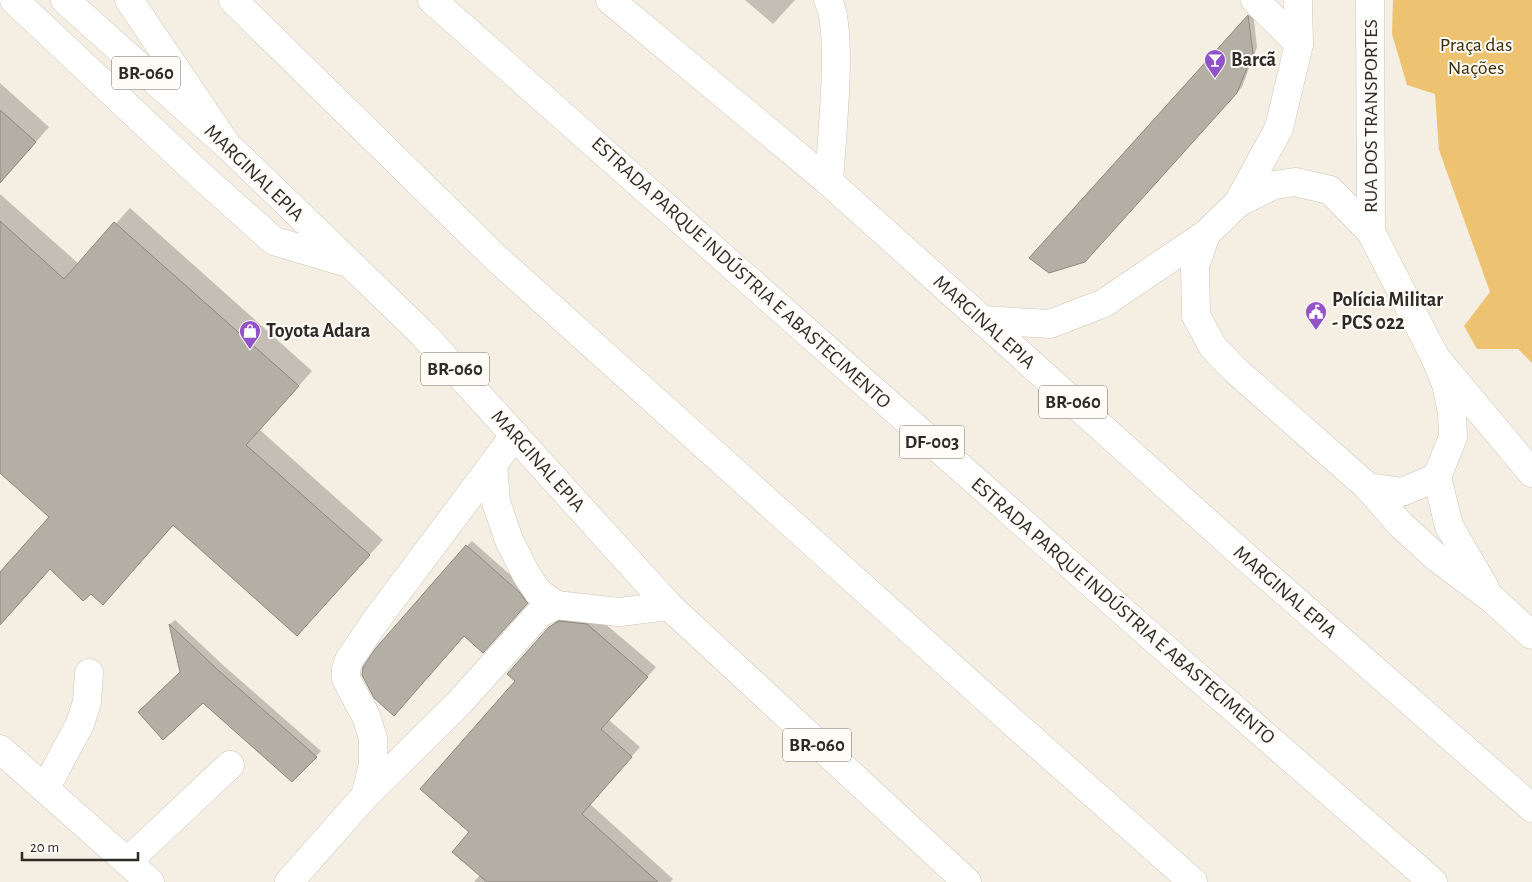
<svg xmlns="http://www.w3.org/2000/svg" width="1532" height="882" viewBox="0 0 1532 882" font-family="'Alegreya Sans',sans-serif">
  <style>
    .green { fill: #edc371 }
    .shadow { fill: #0003 }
    .building { fill: #b4afa4; stroke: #8e897e }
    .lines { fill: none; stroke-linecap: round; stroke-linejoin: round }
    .minor-casing { stroke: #ccc6bb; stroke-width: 29 }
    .major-casing { stroke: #ccc6bb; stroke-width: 29 }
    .highway-casing { stroke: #ccc6bb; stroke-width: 29 }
    .minor { stroke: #fff; stroke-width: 28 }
    .major { stroke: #fff; stroke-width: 28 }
    .highway { stroke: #fff; stroke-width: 28 }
    .labels { text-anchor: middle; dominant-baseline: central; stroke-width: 4; stroke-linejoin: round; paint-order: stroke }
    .shield { fill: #fffcf7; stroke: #6d6a65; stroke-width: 1 }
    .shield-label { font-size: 19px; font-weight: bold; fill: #2e2b27 }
    .park-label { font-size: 20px; fill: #3e2c02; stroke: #fffcf7 }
    .poi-label { font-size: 20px; font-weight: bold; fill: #2e2b27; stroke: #fffcf7; text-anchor: start }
    .street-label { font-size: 20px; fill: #2e2b27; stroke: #fffcf7 }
  </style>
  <rect width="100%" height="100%" fill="#f5eee3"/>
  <path class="green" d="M 1393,0 L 1532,0 L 1532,363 L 1518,349 L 1477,349 L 1464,326 L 1490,292 L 1439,150 L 1435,94 L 1407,85 L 1392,34 Z"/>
  <g class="shadow">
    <path d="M 745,0 L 795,0 L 773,24 Z"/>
    <path d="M 1253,11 L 1257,47 L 1242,87 L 1090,255 L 1031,258 Z"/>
    <path d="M 0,83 L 49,127 L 0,183 Z"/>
    <path d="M 0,194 L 79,264 L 130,208 L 312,371 L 260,430 L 383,540 L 297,635 L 174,525 L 103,604 L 91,592 L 51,568 L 0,625 L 0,574 L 51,517 L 0,471 Z"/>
    <path d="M 472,541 L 524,587 L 532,597 L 488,646 L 467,546 Z"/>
    <path d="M 596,616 L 656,667 L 609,720 L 640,747 L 590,804 L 673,879 L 670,882 L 474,882 L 480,875 L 471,832 L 516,680 L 550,627 L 559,618 Z"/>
    <path d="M 175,620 L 224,666 L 321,751 L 292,780 L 181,672 L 170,624 Z"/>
  </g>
  <g class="building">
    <path d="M 1248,15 L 1253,53 L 1237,93 L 1085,262 L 1049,273 L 1029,258 Z"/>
    <path d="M 0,110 L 36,142 L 0,183 Z"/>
    <path d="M 0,221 L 64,279 L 114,222 L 299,386 L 246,445 L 370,555 L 297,636 L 173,525 L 103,605 L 91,594 L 83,601 L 50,569 L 0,625 L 0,572 L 49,517 L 0,473 Z"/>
    <path d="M 466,545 L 519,592 L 528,603 L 483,653 L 464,636 L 394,716 L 374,698 L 362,675 L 363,667 L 375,649 Z"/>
    <path d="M 559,621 L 587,624 L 648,677 L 601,729 L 632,757 L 582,814 L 658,882 L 487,882 L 452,852 L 469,832 L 420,789 L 515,681 L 507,674 L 549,627 Z"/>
    <path d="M 169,624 L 219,671 L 317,757 L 292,782 L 203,703 L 163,740 L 138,712 L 180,672 Z"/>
  </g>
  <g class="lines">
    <g class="minor-casing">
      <g id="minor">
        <path d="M 14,0 L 199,174 L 274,241 L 348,263"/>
        <path d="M 828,0 C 844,29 831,144 829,182"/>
        <path d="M 1255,0 L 1299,44"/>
        <path d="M 1370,0 L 1371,232"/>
        <path d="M 1295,182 L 1330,190 L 1371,232 L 1435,357 L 1446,384 L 1452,412 L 1453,437 L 1437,477 L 1402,492 L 1368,487 L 1234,369 L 1213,347 L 1196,316 L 1195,266 L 1206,234 L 1238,203 L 1274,185 Z"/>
        <path d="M 1238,203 L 1279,128 L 1299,44 L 1298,0"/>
        <path d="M 983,320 L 1050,324 L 1104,303 L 1206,234"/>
        <path d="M 493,465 L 496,502 L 509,540 L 526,574 L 538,592 L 556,605"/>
        <path d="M 1437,477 L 1449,526 L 1485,588"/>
        <path d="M 1368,487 L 1400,524 L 1436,557 L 1491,598 L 1532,635"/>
        <path d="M 0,749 L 150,882"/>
        <path d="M 45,789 L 80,724 L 87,702 L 89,673"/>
        <path d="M 366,795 L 459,703 L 539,614 L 556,605 L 619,612 L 669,606"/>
        <path d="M 127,862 L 230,765"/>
        <path d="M 289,882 L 365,796 L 373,765 L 373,738 L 366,716 L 346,679 L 346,669 L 349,660 L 374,623 L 515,435"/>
      </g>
    </g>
    <g class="major-casing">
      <path id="major" d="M 65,0 L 227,145 L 424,335 L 669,606 L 967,882"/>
    </g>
    <g class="highway-casing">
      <g id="highway">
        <path d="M 129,0 L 227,145"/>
        <path d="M 233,0 L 495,257 L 1016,725 L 1193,882"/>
        <path d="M 432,0 L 1161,645 L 1433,882"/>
        <path d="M 610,0 L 829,182 L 1240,552 L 1532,808"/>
        <path d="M 1435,357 L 1532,473"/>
      </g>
    </g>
    <use href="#minor" class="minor"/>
    <use href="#major" class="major"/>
    <use href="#highway" class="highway"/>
  </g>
  <defs>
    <g id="bar-pin" transform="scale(1.125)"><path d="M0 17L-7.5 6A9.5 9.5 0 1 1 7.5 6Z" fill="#9353c8" stroke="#fffcf7"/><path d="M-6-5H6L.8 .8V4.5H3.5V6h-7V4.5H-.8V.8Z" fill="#fff"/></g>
    <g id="civic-pin" transform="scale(1.125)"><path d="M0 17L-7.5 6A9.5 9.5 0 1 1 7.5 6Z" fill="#9353c8" stroke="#fffcf7"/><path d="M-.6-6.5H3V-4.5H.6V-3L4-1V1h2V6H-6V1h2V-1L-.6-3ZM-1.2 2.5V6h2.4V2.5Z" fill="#fff"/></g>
    <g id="shop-pin" transform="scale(1.125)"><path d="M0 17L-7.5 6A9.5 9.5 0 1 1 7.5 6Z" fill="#9353c8" stroke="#fffcf7"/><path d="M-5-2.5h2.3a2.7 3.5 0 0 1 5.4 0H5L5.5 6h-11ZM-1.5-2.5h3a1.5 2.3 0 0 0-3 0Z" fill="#fff"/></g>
  </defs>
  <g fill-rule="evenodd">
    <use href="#bar-pin" x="1215" y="60"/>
    <use href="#civic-pin" x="1316" y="312"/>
    <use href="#shop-pin" x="250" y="331"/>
  </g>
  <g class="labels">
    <g class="shield">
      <rect x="112" y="56.5" width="68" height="33" rx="4"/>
      <rect x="421" y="352.5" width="68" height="33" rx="4"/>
      <rect x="1039" y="385.5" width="68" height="33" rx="4"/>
      <rect x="899.5" y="425.5" width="65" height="33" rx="4"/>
      <rect x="783" y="728.5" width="68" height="33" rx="4"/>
    </g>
    <g class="shield-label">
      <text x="146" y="73">BR-060</text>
      <text x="455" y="369">BR-060</text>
      <text x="1073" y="402">BR-060</text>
      <text x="932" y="442">DF-003</text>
      <text x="817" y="745">BR-060</text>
    </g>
    <g class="park-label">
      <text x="1476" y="45">Praça das<tspan x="1476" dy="23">Nações</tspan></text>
    </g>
    <g class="poi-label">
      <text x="1231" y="60">Barcã</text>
      <text x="1332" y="300">Polícia Militar<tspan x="1332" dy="23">- PCS 022</tspan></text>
      <text x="266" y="331">Toyota Adara</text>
    </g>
    <g class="street-label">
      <text transform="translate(1371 116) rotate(-90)">RUA DOS TRANSPORTES</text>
      <text transform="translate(254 173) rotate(44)">MARGINAL EPIA</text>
      <text transform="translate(741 273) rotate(42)">ESTRADA PARQUE INDÚSTRIA E ABASTECIMENTO</text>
      <text transform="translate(984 322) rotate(42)">MARGINAL EPIA</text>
      <text transform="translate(538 461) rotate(48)">MARGINAL EPIA</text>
      <text transform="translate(1285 592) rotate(41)">MARGINAL EPIA</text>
      <text transform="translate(1123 611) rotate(41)">ESTRADA PARQUE INDÚSTRIA E ABASTECIMENTO</text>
    </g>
  </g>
  <path d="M22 852v8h116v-8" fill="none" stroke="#2e2b27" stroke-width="2.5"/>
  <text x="30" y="852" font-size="15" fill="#2e2b27" stroke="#fffcf7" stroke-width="4" paint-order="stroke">20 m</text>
</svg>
